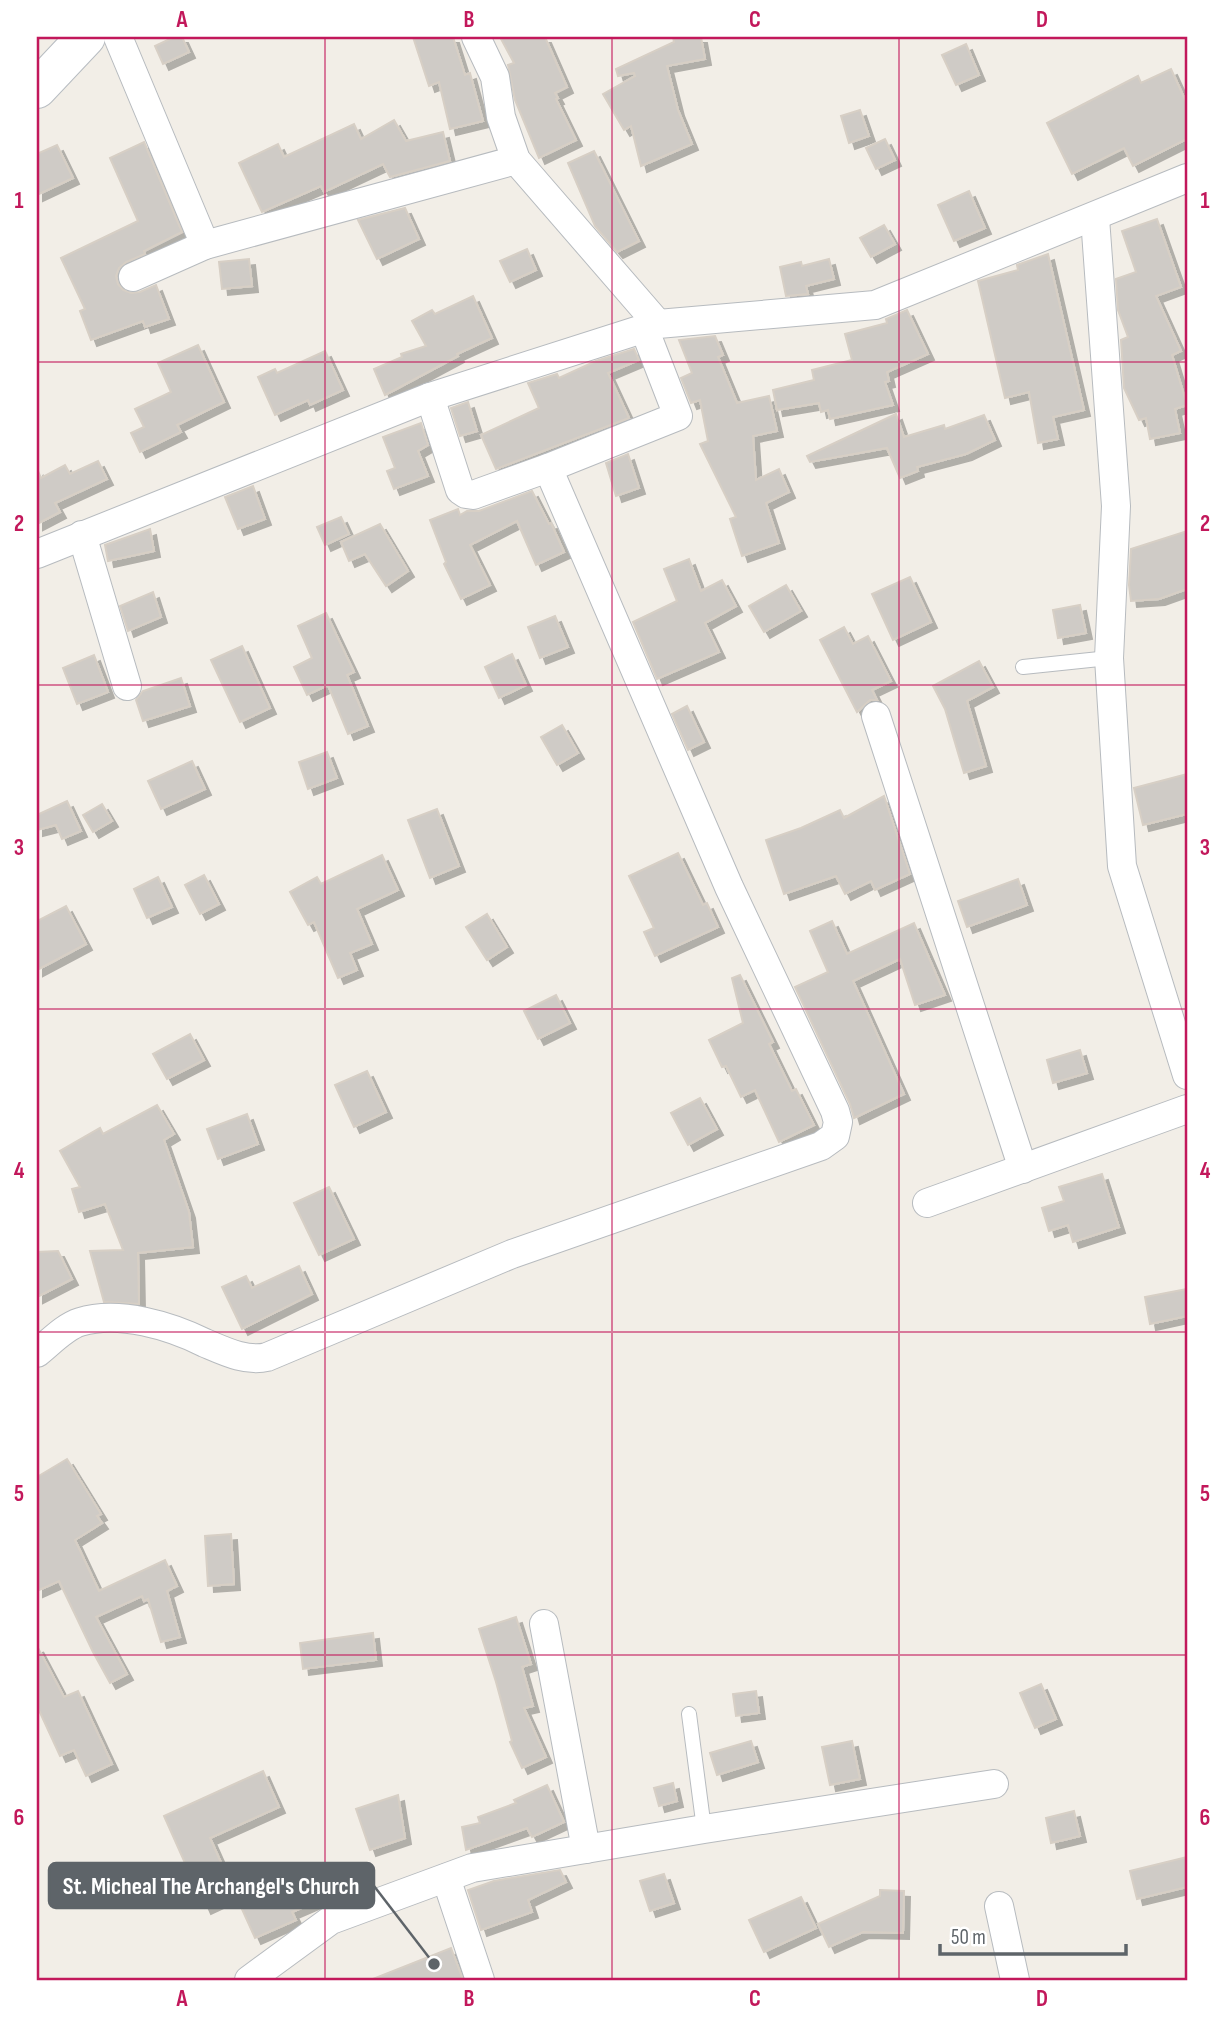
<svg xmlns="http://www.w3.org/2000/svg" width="1224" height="2017" viewBox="0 0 1224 2017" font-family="'Sofia Sans Condensed',sans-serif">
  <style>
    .building { fill: #cfcbc6; stroke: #d7cfc5; stroke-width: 2; filter: url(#shadow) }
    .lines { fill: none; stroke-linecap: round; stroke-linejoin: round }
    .lane-casing { stroke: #b7bbbf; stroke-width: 16 }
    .street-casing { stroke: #b7bbbf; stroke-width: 30 }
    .secondary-casing { stroke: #b8bdc2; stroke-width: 40 }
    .lane { stroke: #fff; stroke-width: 14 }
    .street { stroke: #fff; stroke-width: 28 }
    .secondary { stroke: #fff; stroke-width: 38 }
    .grid { fill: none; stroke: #c2185b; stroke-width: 2; stroke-opacity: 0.55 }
    .leader { fill: none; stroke: #5e6469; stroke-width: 2.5 }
    .callout-dot { fill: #5e6469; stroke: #fff; stroke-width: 2.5 }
    .callout { fill: #5e6469; stroke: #5e6469; stroke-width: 2.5 }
    .callout-label { font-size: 24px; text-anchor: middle; font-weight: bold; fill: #fff }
    .neatline { fill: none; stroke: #c2185b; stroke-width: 2.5 }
    .grid-label { font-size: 23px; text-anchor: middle; font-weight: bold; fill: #c2185b }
  </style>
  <defs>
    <filter id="shadow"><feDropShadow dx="6" dy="6" stdDeviation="0" flood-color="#0004"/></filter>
  </defs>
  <rect width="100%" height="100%" fill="#f2eee7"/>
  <g class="building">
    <path d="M 174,37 L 182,37 L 189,52 L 163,64 L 155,46 Z"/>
    <path d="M 413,37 L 453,37 L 465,75 L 470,73 L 483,121 L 450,129 L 439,82 L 429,86 Z"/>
    <path d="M 500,37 L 545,37 L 567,87 L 555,93 L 558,98 L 556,99 L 576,140 L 539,158 L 515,100 L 508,65 L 514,63 Z"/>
    <path d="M 673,37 L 701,37 L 705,59 L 667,66 L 678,110 L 692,144 L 641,166 L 631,126 L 624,130 L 603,94 L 635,76 L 634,73 L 618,76 L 616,69 L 674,42 Z"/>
    <path d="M 966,44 L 979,75 L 956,85 L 942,55 Z"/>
    <path d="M 1171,69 L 1187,104 L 1187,139 L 1133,166 L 1124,148 L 1072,174 L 1047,123 L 1138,76 L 1141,83 Z"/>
    <path d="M 860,110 L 869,136 L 849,143 L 841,116 Z"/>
    <path d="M 394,120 L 406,141 L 443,132 L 450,161 L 390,177 L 383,164 L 324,192 L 321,186 L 262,212 L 239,163 L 278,144 L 284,157 L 354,124 L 361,139 Z"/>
    <path d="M 885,139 L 895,160 L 876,169 L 866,148 Z"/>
    <path d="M 144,142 L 182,232 L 144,251 L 145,254 L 126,262 L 119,268 L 116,276 L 118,284 L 123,290 L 131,293 L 140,292 L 156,285 L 169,319 L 145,327 L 143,321 L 91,340 L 80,311 L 85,309 L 61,258 L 138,221 L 110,158 Z"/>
    <path d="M 57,145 L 73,178 L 37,195 L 37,154 Z"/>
    <path d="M 594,151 L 639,241 L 617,252 L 595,226 L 568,163 Z"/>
    <path d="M 969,191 L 985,228 L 954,241 L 938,205 Z"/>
    <path d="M 405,208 L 419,239 L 377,259 L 358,220 Z"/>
    <path d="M 1157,219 L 1181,287 L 1156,296 L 1181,351 L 1172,355 L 1187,405 L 1175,409 L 1180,433 L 1150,439 L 1146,418 L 1139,420 L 1124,388 L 1121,340 L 1128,337 L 1118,310 L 1116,279 L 1136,272 L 1122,231 Z"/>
    <path d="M 884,225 L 895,244 L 871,257 L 860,238 Z"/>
    <path d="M 527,249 L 536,270 L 510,282 L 500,261 Z"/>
    <path d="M 1048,254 L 1084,410 L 1053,417 L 1058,439 L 1038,443 L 1029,392 L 1005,398 L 978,281 L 1018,270 L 1017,265 Z"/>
    <path d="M 249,259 L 252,286 L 222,289 L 219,262 Z"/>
    <path d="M 829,259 L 834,279 L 806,286 L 808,294 L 786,296 L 780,267 L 801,262 L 802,266 Z"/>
    <path d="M 473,296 L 492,338 L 457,354 L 458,356 L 385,395 L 374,369 L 402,357 L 401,354 L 426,346 L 412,321 L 432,310 L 435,314 Z"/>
    <path d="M 907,310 L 928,354 L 887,372 L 889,381 L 885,382 L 893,405 L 830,419 L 828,410 L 821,412 L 819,403 L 777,410 L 773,390 L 814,380 L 812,370 L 852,360 L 845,334 L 887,323 L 886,319 Z"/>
    <path d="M 715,336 L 723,355 L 718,357 L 737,403 L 769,396 L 777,431 L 753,436 L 756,480 L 779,469 L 789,492 L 766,503 L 779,543 L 742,556 L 730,519 L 736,517 L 700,444 L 708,441 L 700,400 L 691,403 L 681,378 L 692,373 L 679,340 Z"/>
    <path d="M 198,345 L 224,402 L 177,425 L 181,432 L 140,452 L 131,433 L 144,427 L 135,409 L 171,392 L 158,363 Z"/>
    <path d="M 634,349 L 639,360 L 608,373 L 629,418 L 496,469 L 481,435 L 539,408 L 528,383 L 557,374 L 559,378 L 596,361 Z"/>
    <path d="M 325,351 L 343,390 L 310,405 L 308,400 L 275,415 L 258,377 L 275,369 L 277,373 Z"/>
    <path d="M 468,402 L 477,431 L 460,436 L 451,408 Z"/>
    <path d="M 896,414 L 904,437 L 944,425 L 945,429 L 984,415 L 995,440 L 966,454 L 917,467 L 918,471 L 900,478 L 887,448 L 810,462 L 807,456 Z"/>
    <path d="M 421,423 L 428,445 L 418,451 L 428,476 L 394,489 L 387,471 L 395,468 L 383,437 Z"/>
    <path d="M 628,454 L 639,488 L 616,496 L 606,463 Z"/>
    <path d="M 98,461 L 107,479 L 55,503 L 60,512 L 37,524 L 37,469 L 41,478 L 65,465 L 70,474 Z"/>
    <path d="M 253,486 L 265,519 L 238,529 L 225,497 Z"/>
    <path d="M 532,491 L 549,524 L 551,523 L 564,552 L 536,565 L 517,521 L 470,545 L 490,585 L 461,599 L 444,564 L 446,562 L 430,520 L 458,509 L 460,515 L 467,511 L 479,511 Z"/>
    <path d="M 341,517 L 349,534 L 325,545 L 317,527 Z"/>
    <path d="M 380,524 L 408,571 L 386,586 L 365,554 L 349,561 L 341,542 Z"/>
    <path d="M 150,529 L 154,551 L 108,561 L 105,545 Z"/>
    <path d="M 1187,531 L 1187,589 L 1159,599 L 1131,601 L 1129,585 L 1131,549 Z"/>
    <path d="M 689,559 L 701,591 L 722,580 L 736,606 L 705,623 L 719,652 L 657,679 L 633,622 L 677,601 L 664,569 Z"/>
    <path d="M 910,577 L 931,622 L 893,640 L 872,594 Z"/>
    <path d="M 786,585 L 801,611 L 764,632 L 749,606 Z"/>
    <path d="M 153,592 L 161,617 L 128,631 L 120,606 Z"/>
    <path d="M 1080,605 L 1086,633 L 1058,638 L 1053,610 Z"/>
    <path d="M 326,613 L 354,672 L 347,675 L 368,726 L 348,734 L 328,685 L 307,695 L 294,667 L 312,658 L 298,626 Z"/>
    <path d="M 555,616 L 568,647 L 540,658 L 528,627 Z"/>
    <path d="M 844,627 L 853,644 L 868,636 L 891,681 L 872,690 L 877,700 L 870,700 L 857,712 L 820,640 Z"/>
    <path d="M 242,646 L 270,708 L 240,722 L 211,660 Z"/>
    <path d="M 512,654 L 526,685 L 499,698 L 485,667 Z"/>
    <path d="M 94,655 L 108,692 L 77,704 L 63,668 Z"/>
    <path d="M 979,661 L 993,687 L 967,701 L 986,766 L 964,773 L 945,709 L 933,686 Z"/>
    <path d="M 181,678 L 190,706 L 143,721 L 136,700 L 143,691 Z"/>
    <path d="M 687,706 L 704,742 L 688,750 L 672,714 Z"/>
    <path d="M 562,725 L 578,753 L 557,765 L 541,737 Z"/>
    <path d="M 327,752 L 337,778 L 308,789 L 299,762 Z"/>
    <path d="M 192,761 L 205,789 L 161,809 L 148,781 Z"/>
    <path d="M 1187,774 L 1187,814 L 1143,825 L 1134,788 Z"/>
    <path d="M 884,796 L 910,874 L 875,890 L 871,881 L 845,894 L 836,876 L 784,894 L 766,840 L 801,828 L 840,810 L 844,818 Z"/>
    <path d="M 67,801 L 81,831 L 62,839 L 56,825 L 37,830 L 37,815 Z"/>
    <path d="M 102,804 L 112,821 L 93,832 L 83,815 Z"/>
    <path d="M 437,809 L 459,866 L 430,878 L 408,820 Z"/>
    <path d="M 678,853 L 703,905 L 707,903 L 718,927 L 655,956 L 644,932 L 654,928 L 629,876 Z"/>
    <path d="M 382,855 L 398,890 L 357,909 L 372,944 L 350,953 L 357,970 L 338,978 L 314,922 L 308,925 L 290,892 L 317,877 L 321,884 Z"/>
    <path d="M 204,875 L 219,904 L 200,914 L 185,885 Z"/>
    <path d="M 158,877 L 172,907 L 147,918 L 134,889 Z"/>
    <path d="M 1018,879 L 1027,905 L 967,927 L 958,901 Z"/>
    <path d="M 66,906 L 86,944 L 37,970 L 37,921 Z"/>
    <path d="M 487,914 L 507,947 L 487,960 L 466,927 Z"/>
    <path d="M 832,921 L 847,954 L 914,923 L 945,995 L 915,1005 L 900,959 L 853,981 L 904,1094 L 854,1118 L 850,1104 L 795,987 L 828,972 L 810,931 Z"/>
    <path d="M 740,975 L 773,1042 L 769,1044 L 792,1091 L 796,1089 L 814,1125 L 779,1142 L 755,1090 L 741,1097 L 726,1066 L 722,1067 L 709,1040 L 743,1023 L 732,978 Z"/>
    <path d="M 556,995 L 570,1023 L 538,1039 L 524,1011 Z"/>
    <path d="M 190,1034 L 204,1060 L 167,1079 L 153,1054 Z"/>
    <path d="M 1080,1050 L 1087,1073 L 1053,1083 L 1047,1060 Z"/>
    <path d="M 367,1071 L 386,1112 L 354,1127 L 335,1085 Z"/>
    <path d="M 700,1098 L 717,1129 L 688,1145 L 671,1113 Z"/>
    <path d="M 157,1105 L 174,1134 L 164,1140 L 189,1212 L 193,1247 L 138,1253 L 139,1304 L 104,1302 L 90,1251 L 123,1250 L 105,1204 L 79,1212 L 72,1189 L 80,1187 L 60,1151 L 100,1128 L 103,1134 Z"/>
    <path d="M 247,1114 L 258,1144 L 218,1159 L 207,1129 Z"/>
    <path d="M 1102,1174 L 1119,1227 L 1073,1242 L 1068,1225 L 1049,1231 L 1042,1208 L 1064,1201 L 1059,1187 Z"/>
    <path d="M 329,1187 L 354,1239 L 319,1255 L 294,1203 Z"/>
    <path d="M 58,1251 L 72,1279 L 37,1297 L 37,1252 Z"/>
    <path d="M 299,1266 L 312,1294 L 242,1329 L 222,1287 L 246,1276 L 252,1288 Z"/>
    <path d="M 1187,1289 L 1187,1316 L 1150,1324 L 1145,1297 Z"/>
    <path d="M 67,1459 L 101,1514 L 97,1516 L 102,1523 L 75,1540 L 99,1591 L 165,1560 L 177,1586 L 167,1591 L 180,1637 L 161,1642 L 148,1599 L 144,1601 L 142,1596 L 96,1617 L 127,1674 L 110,1683 L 93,1652 L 59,1581 L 37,1591 L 37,1477 Z"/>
    <path d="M 231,1534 L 234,1584 L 208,1586 L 205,1536 Z"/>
    <path d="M 516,1617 L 531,1664 L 522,1667 L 533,1706 L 524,1708 L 546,1757 L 522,1768 L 510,1742 L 512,1741 L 496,1682 L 479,1629 Z"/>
    <path d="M 373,1633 L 376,1660 L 303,1669 L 300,1643 Z"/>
    <path d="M 37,1646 L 64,1697 L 78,1691 L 112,1764 L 86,1776 L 74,1750 L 60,1756 L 37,1706 Z"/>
    <path d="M 1041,1684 L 1056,1719 L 1035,1728 L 1020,1693 Z"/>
    <path d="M 756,1691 L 759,1713 L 736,1716 L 733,1694 Z"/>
    <path d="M 751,1741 L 758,1762 L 717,1775 L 710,1753 Z"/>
    <path d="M 852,1741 L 860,1779 L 830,1785 L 822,1747 Z"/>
    <path d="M 263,1771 L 279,1807 L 210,1838 L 235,1894 L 205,1908 L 164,1816 Z"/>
    <path d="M 673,1783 L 677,1801 L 659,1806 L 654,1788 Z"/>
    <path d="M 547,1785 L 564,1822 L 532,1837 L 527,1828 L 466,1850 L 462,1827 L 480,1823 L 478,1817 L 516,1803 L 514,1800 Z"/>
    <path d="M 398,1795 L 405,1838 L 370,1850 L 356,1809 Z"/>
    <path d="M 1074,1811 L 1080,1836 L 1051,1843 L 1046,1818 Z"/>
    <path d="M 1187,1857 L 1187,1887 L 1137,1899 L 1130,1871 Z"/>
    <path d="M 306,1869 L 320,1900 L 292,1912 L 296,1920 L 255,1938 L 241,1907 L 284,1887 L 281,1880 Z"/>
    <path d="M 560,1870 L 566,1882 L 528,1900 L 532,1912 L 481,1930 L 468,1890 L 494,1881 Z"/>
    <path d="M 664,1874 L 674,1903 L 650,1911 L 640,1881 Z"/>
    <path d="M 880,1890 L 904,1891 L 903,1933 L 863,1932 L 829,1947 L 818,1924 L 880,1896 Z"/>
    <path d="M 801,1897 L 816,1928 L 764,1952 L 749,1920 Z"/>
    <path d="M 451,1948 L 463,1980 L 373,1980 L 373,1979 Z"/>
  </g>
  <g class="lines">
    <g class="lane-casing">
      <g id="lane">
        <path d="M 1023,667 L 1109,658"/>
        <path d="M 689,1714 L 704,1829"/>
      </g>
    </g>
    <g class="street-casing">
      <g id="street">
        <path d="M 118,37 L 205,245"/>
        <path d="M 476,37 L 495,77 L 501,117 L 516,160 L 658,324"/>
        <path d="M 1095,218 L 1116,506 L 1109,658 L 1122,866 L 1187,1075"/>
        <path d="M 133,277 L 205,245 L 516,160"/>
        <path d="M 430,397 L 460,490 L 466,494 L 473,495 L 548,468 L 678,416 L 644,328"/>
        <path d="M 82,535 L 127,686"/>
        <path d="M 37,554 L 430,397 L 658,324 L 875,305 L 1187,178"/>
        <path d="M 876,716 L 1023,1169"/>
        <path d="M 927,1203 L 1187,1109"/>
        <path d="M 37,1353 C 50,1343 64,1327 80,1322 C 119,1310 171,1326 205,1343 C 224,1351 246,1362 267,1357 L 512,1254 L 821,1146 L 835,1136 L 838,1122 L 835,1111 L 729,887 L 548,468"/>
        <path d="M 544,1624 L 586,1849"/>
        <path d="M 446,1878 L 480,1980"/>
        <path d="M 999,1906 L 1015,1980"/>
        <path d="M 249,1980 L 331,1920 L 472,1868 L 704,1829 L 994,1784"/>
      </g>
    </g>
    <g class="secondary-casing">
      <path id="secondary" d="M 37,89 L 86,37"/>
    </g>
    <use href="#lane" class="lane"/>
    <use href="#street" class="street"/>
    <use href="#secondary" class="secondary"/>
  </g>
  <path class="grid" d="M 325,37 L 325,1980M 612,37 L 612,1980M 899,37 L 899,1980M 37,362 L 1187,362M 37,685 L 1187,685M 37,1009 L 1187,1009M 37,1332 L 1187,1332M 37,1655 L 1187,1655"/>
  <path class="leader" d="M434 1964L374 1886"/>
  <circle class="callout-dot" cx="434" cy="1964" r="7"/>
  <rect class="callout" x="49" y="1863" width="325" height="45" rx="7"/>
  <g class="callout-label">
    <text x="211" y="1894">St. Micheal The Archangel's Church</text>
  </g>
  <rect width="1224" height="2017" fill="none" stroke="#ffffff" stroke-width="77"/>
  <path d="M940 1944v10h186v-10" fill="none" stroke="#5e6469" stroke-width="3.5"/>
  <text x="951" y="1944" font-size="21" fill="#5e6469" stroke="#ffffff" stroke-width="5" paint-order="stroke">50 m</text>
  <rect x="38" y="38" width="1148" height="1941" class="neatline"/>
  <g class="grid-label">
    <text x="182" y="27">A</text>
    <text x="469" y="27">B</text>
    <text x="755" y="27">C</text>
    <text x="1042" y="27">D</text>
    <text x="19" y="208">1</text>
    <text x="1205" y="208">1</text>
    <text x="19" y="531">2</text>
    <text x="1205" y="531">2</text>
    <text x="19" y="855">3</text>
    <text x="1205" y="855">3</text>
    <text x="19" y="1178">4</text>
    <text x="1205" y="1178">4</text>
    <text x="19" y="1501">5</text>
    <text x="1205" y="1501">5</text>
    <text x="19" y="1825">6</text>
    <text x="1205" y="1825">6</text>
    <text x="182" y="2006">A</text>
    <text x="469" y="2006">B</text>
    <text x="755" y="2006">C</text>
    <text x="1042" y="2006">D</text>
  </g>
</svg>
